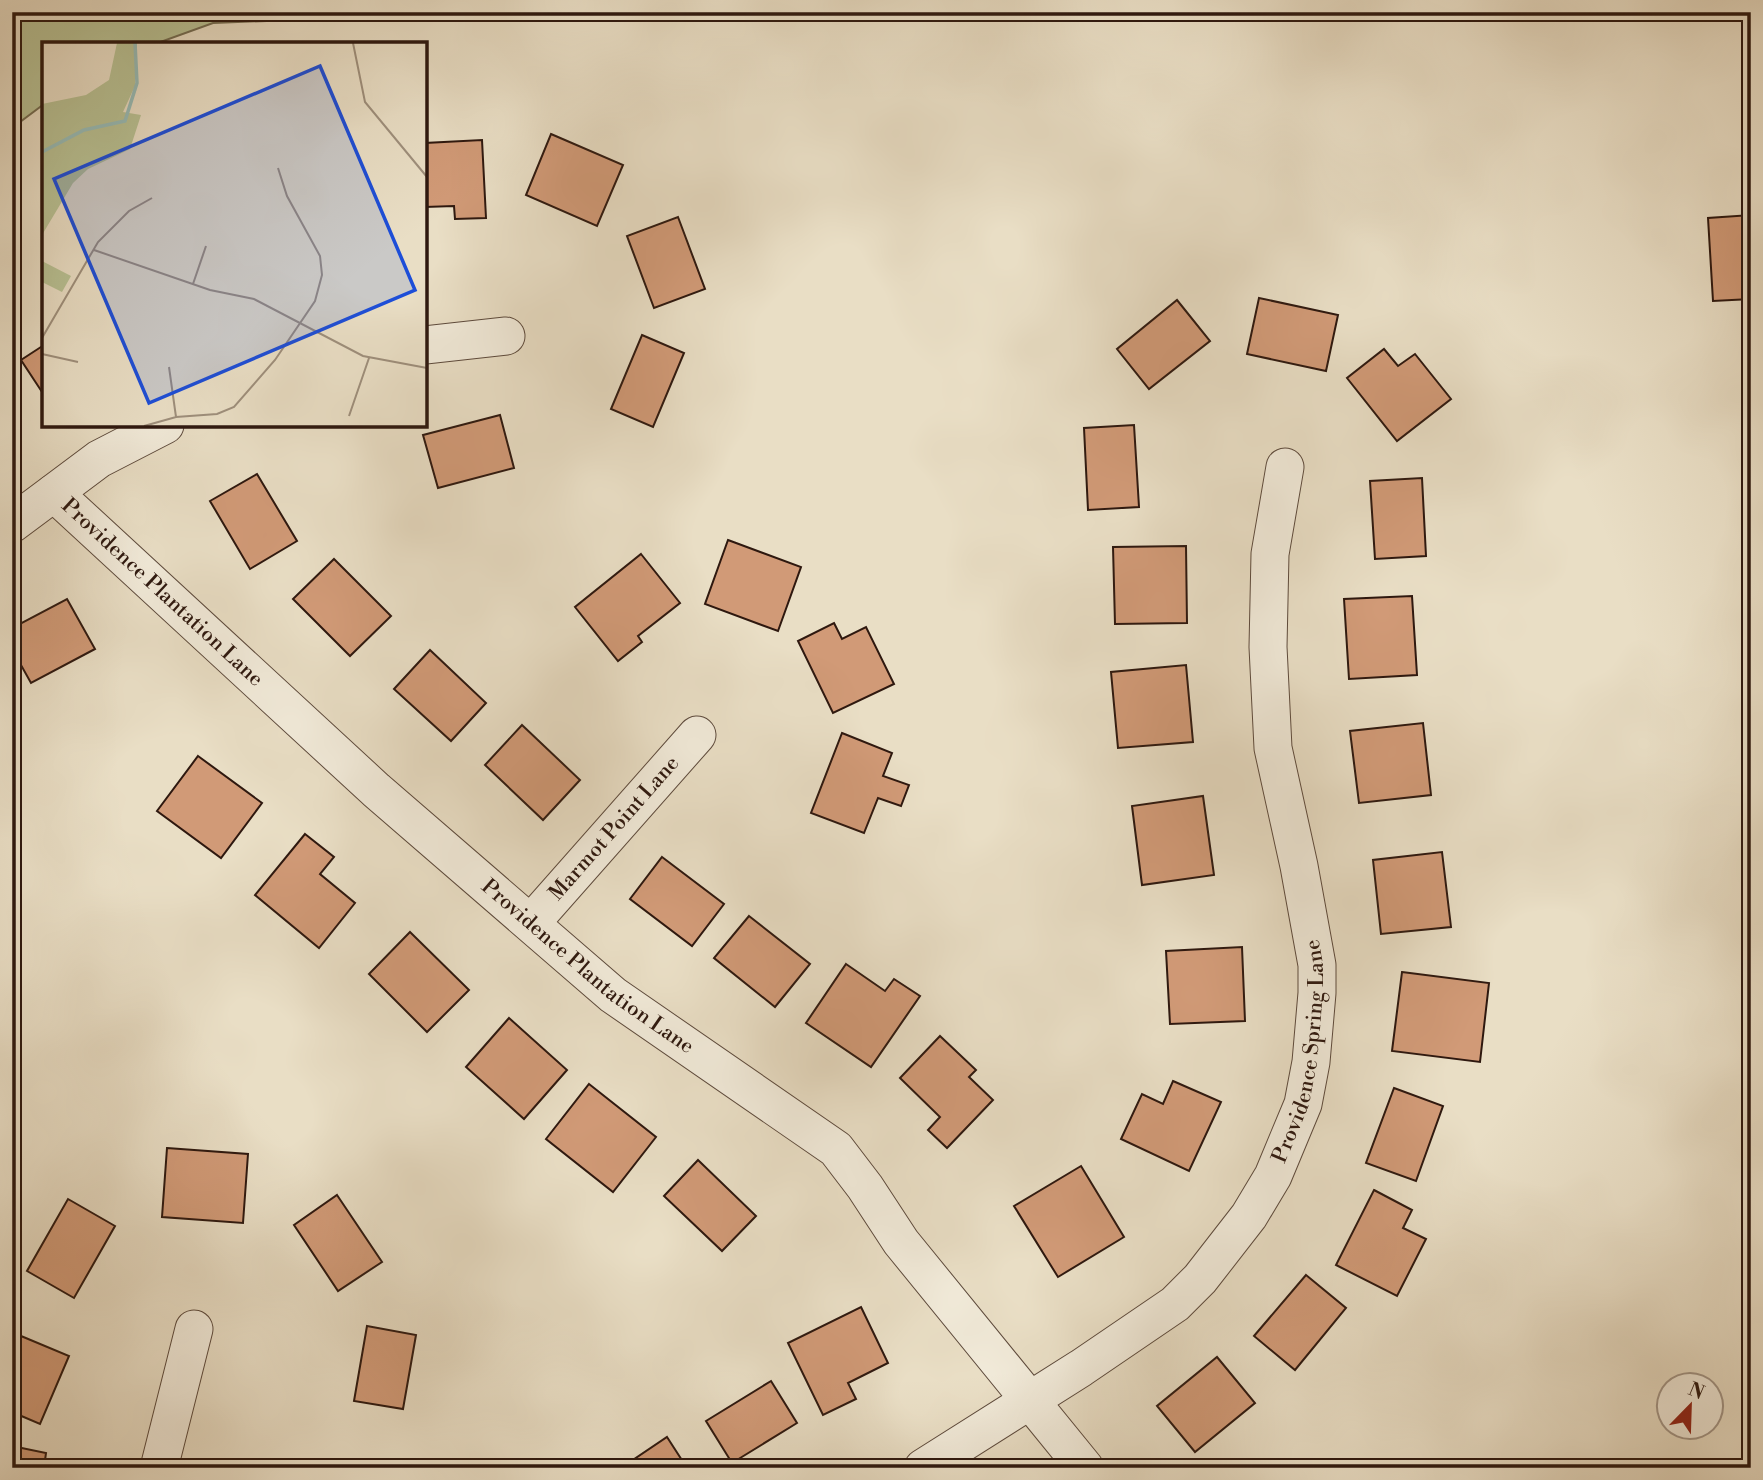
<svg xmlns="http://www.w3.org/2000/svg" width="1763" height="1480" viewBox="0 0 1763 1480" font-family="'Libre Bodoni',serif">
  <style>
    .green { fill: #b8c194; stroke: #736c52; stroke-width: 2 }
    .building { fill: #d19a77; stroke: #2e180f; stroke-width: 2 }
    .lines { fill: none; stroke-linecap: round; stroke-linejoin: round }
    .street-casing { stroke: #5d4a3c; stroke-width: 39 }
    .street { stroke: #f1ead9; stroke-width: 37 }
    .labels { text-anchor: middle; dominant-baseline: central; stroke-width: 5; stroke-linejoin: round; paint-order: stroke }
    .street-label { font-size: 21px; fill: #2e180f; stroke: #f1ead9 }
    .inset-river { fill: none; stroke: #97bcb7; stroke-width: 3.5 }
    .inset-road { fill: none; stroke: #9e8f7c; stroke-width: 2 }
    .view { fill: #1d4ed8; fill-opacity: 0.15; stroke: #1d4ed8; stroke-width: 3.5 }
    .inset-edge { fill: none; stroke: #2e180f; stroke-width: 3.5 }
  </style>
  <rect width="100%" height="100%" fill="#e9dec5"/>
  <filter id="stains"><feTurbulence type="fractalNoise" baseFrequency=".00286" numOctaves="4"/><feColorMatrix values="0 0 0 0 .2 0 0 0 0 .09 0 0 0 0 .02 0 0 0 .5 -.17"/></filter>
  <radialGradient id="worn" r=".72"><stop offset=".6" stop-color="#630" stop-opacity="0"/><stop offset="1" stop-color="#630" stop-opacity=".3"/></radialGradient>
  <path class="green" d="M 12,12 L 498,12 L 213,23 L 155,44 L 44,44 L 44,104 L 12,128 Z"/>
  <g class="building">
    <path d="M 551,134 L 623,165 L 597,226 L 526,195 Z"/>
    <path d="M 482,140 L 486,218 L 455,219 L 454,206 L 425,207 L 425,143 Z"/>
    <path d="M 1751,215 L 1751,299 L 1713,301 L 1708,218 Z"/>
    <path d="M 678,217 L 705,289 L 654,308 L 627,236 Z"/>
    <path d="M 1259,298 L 1338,315 L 1326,371 L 1247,354 Z"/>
    <path d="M 1177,300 L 1210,341 L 1149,389 L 1117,349 Z"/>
    <path d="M 642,335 L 684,353 L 653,427 L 611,409 Z"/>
    <path d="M 44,345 L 44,395 L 21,360 Z"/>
    <path d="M 1384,349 L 1398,366 L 1415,354 L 1451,399 L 1397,441 L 1347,378 Z"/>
    <path d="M 500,415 L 514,468 L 438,488 L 423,435 Z"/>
    <path d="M 1134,425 L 1139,507 L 1088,510 L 1084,428 Z"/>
    <path d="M 257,474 L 297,541 L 250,569 L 210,501 Z"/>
    <path d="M 1422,478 L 1426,556 L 1375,559 L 1370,481 Z"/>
    <path d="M 728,540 L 801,567 L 778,631 L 705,604 Z"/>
    <path d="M 1186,546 L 1187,623 L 1115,624 L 1113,547 Z"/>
    <path d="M 641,554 L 680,603 L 638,636 L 642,642 L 618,661 L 575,607 Z"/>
    <path d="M 334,559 L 391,616 L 350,656 L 293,599 Z"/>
    <path d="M 1412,596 L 1417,675 L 1349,679 L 1344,599 Z"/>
    <path d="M 67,599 L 95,649 L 31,683 L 12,649 L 12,628 Z"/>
    <path d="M 834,623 L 842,639 L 866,627 L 894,684 L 833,713 L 798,641 Z"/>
    <path d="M 430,650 L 486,703 L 451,741 L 394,689 Z"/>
    <path d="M 1186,665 L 1193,742 L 1118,748 L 1111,672 Z"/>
    <path d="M 1423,723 L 1431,795 L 1359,803 L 1350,731 Z"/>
    <path d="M 522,725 L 580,780 L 543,820 L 485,765 Z"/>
    <path d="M 842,733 L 892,753 L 883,776 L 909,785 L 901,806 L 878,798 L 864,833 L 811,813 Z"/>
    <path d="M 198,756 L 262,803 L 221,858 L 157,811 Z"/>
    <path d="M 1203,796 L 1214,875 L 1142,885 L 1132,806 Z"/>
    <path d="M 305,834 L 334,857 L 320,874 L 355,903 L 319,948 L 255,895 Z"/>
    <path d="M 1442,852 L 1451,927 L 1381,934 L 1373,860 Z"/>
    <path d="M 662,857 L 724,904 L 692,946 L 630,899 Z"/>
    <path d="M 749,916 L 810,964 L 775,1007 L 714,958 Z"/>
    <path d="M 410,932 L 469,990 L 427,1032 L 369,974 Z"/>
    <path d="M 1242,947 L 1245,1021 L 1170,1024 L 1166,951 Z"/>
    <path d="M 846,964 L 885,991 L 894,979 L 920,996 L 871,1067 L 806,1023 Z"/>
    <path d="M 1402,972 L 1489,983 L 1480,1062 L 1392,1051 Z"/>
    <path d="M 509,1018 L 567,1070 L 524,1119 L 466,1067 Z"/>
    <path d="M 940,1036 L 976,1070 L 969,1077 L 993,1100 L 947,1148 L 928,1130 L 940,1117 L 900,1078 Z"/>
    <path d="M 1173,1081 L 1221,1102 L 1189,1171 L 1121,1139 L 1142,1094 L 1163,1104 Z"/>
    <path d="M 589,1084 L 656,1137 L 613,1192 L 546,1139 Z"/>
    <path d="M 1394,1088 L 1443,1106 L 1416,1181 L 1366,1163 Z"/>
    <path d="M 167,1148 L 248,1154 L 243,1223 L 162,1217 Z"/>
    <path d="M 698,1160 L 756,1216 L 722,1251 L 664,1196 Z"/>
    <path d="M 1081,1166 L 1124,1237 L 1058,1277 L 1014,1206 Z"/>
    <path d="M 1374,1190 L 1412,1210 L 1403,1228 L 1426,1239 L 1397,1296 L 1336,1265 Z"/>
    <path d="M 337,1195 L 382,1262 L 338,1291 L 294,1225 Z"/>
    <path d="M 68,1199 L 115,1226 L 74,1298 L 27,1271 Z"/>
    <path d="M 1306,1275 L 1346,1308 L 1295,1370 L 1254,1336 Z"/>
    <path d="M 861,1307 L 888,1363 L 848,1383 L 856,1399 L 823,1415 L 788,1343 Z"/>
    <path d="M 367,1326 L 416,1335 L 403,1409 L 354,1401 Z"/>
    <path d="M 21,1336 L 69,1356 L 40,1424 L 12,1412 L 12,1357 Z"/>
    <path d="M 1217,1357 L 1255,1403 L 1195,1452 L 1157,1406 Z"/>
    <path d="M 771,1381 L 797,1423 L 732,1463 L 706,1421 Z"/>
    <path d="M 667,1437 L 687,1468 L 621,1468 Z"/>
    <path d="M 12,1446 L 46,1453 L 44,1468 L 12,1468 Z"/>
  </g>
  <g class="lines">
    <g class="street-casing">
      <g id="street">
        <path d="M 425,345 L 506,336"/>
        <path id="s1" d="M 54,493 L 376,790 L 613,995 L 836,1149 L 865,1187 L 901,1242 L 1085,1468"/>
        <path d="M 12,524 L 99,459 L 165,425"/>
        <path id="s2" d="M 531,923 L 697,735"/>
        <path d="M 159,1468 L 194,1329"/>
        <path id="s3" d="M 923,1468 L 1081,1368 L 1175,1304 L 1200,1279 L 1249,1216 L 1273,1176 L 1303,1104 L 1311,1062 L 1317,993 L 1317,965 L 1299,866 L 1273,748 L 1268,647 L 1270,554 L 1285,467"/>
      </g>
    </g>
    <use href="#street" class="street"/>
  </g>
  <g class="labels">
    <g class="street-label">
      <text stroke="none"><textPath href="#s1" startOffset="147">Providence Plantation Lane</textPath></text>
      <text stroke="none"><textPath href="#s2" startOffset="126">Marmot Point Lane</textPath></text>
      <text stroke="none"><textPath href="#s1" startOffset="714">Providence Plantation Lane</textPath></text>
      <text stroke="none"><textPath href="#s3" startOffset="592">Providence Spring Lane</textPath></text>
    </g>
  </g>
  <g transform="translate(42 42)">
    <rect width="385" height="385" fill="#e9dec5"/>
    <path d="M 75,1 L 95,1 L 93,44 L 81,70 L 99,73 L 88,107 L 46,127 L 31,141 L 0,193 L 0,62 L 44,53 L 67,38 ZM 0,219 L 29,234 L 20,250 L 0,240 Z" fill="#b8c194"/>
    <path class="inset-river" d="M 0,110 L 42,88 L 83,79 L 95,41 L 93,1"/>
    <path class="inset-road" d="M 311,1 L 323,60 L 385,135M 52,208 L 168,248 L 212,257 L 321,314 L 385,326M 151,242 L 164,204M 0,296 L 56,200 L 87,169 L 110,156M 0,312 L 36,320M 127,325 L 134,375M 307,374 L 327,316M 102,384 L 134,375 L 175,372 L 192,365 L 233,318 L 273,259 L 280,233 L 278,214 L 245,154 L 236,126"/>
    <path class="view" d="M 278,24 L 373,248 L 107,361 L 12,137 Z"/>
    <rect width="385" height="385" class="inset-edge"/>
  </g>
  <rect width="1763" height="1480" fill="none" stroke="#e9dec5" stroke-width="42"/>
  <rect x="14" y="14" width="1735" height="1452" fill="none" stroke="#2e180f" stroke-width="3.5"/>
  <rect x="21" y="21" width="1721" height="1438" fill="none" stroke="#2e180f" stroke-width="2"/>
  <g transform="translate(1690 1406) rotate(23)"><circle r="33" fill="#f1ead9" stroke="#a39688" stroke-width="2"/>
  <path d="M0-5L12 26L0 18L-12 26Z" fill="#8f2418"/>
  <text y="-10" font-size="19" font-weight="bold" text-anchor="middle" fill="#2e180f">N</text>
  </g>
  <rect width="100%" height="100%" filter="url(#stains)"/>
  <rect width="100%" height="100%" fill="url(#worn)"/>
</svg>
